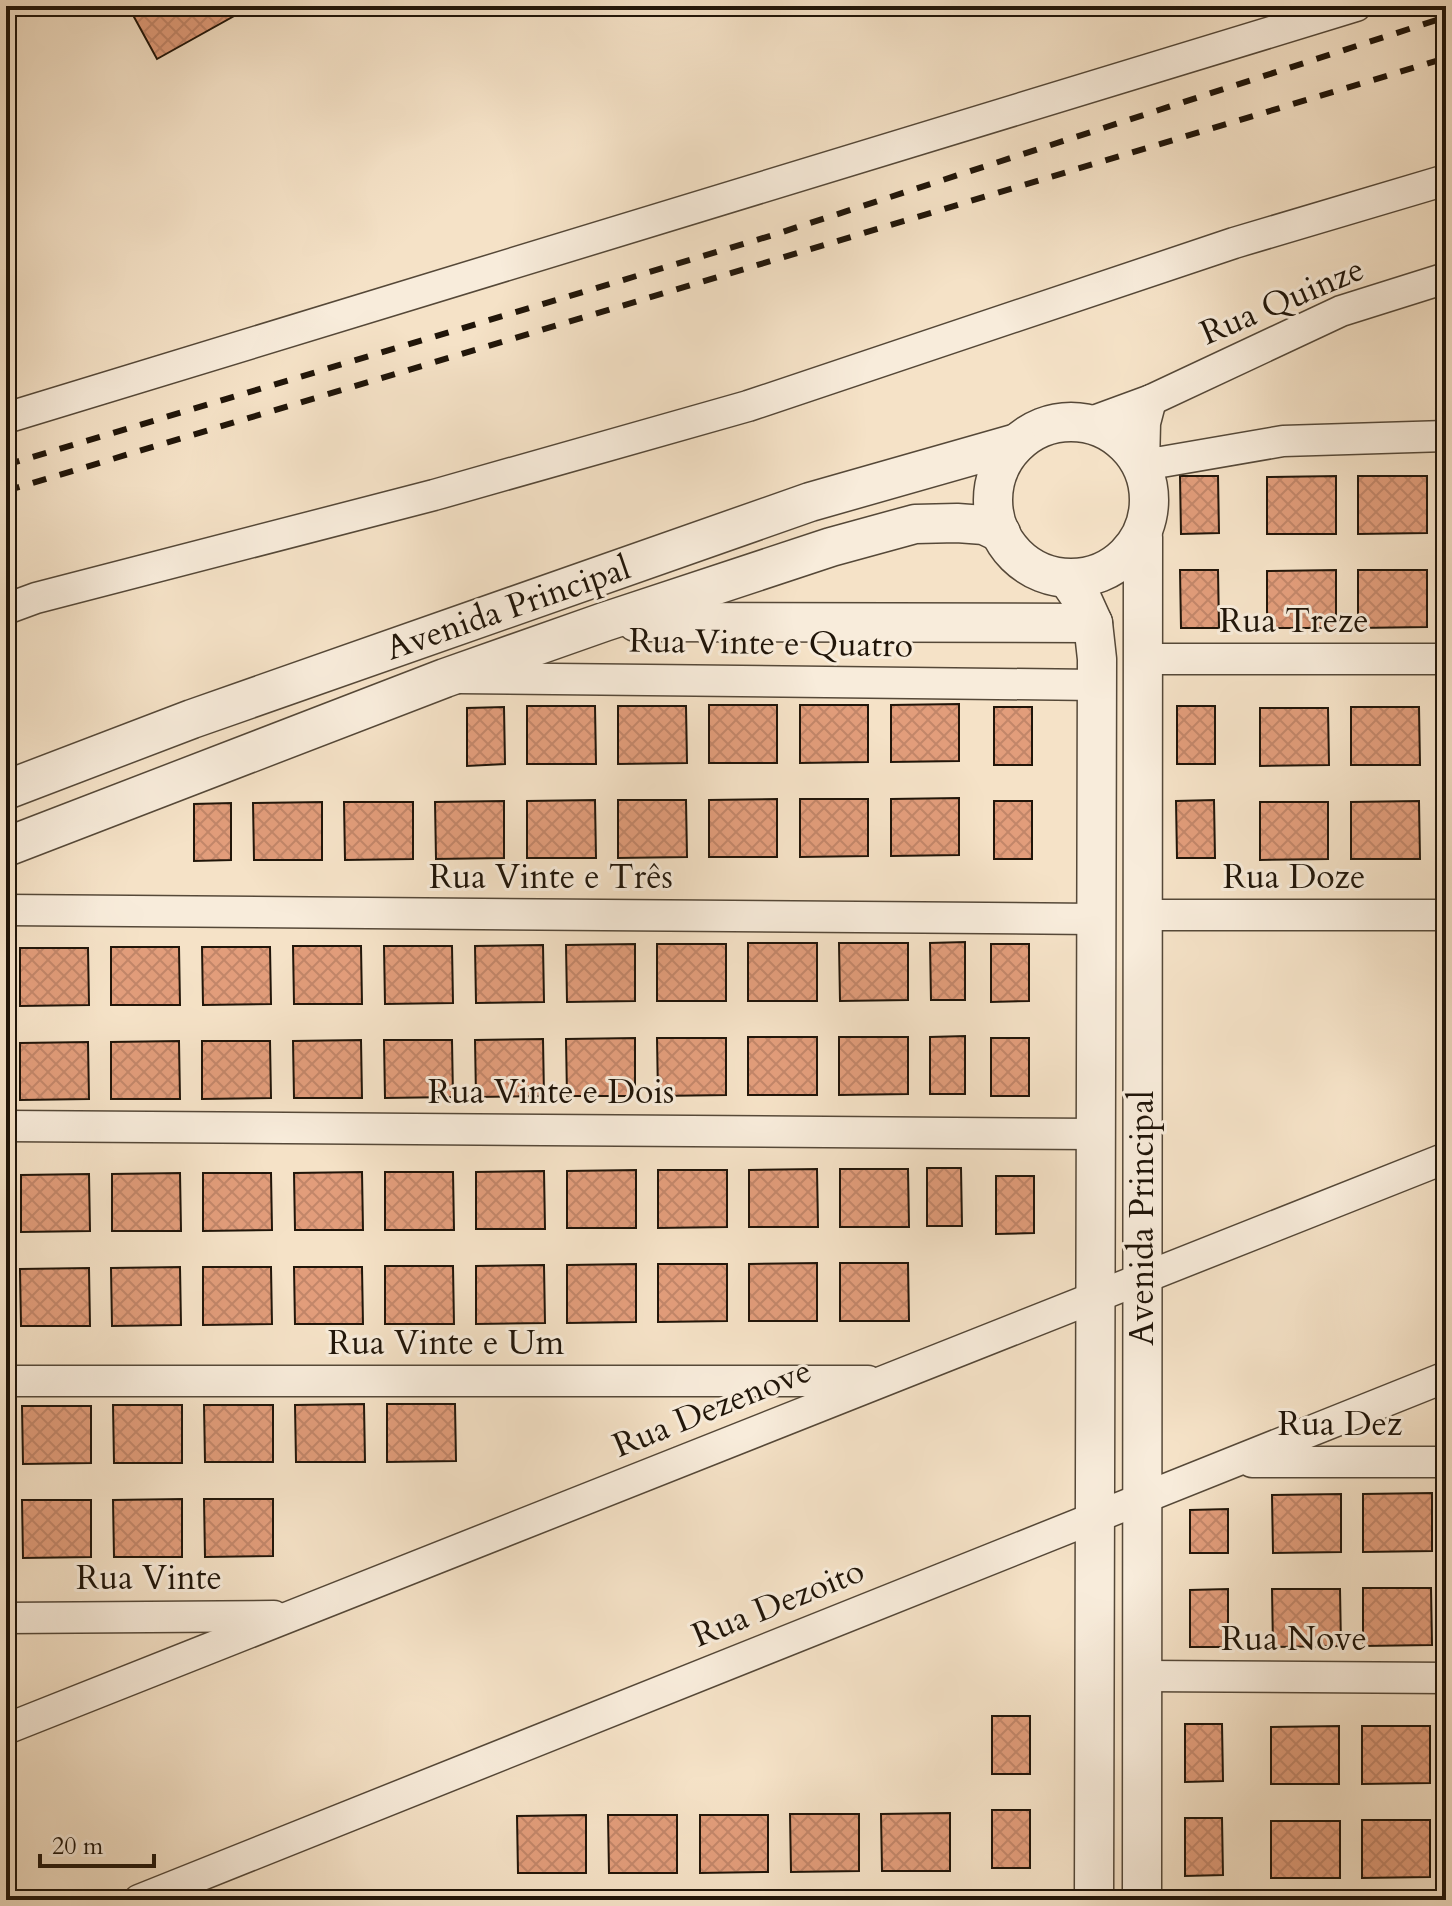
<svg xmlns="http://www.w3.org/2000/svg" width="1452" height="1906" viewBox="0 0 1452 1906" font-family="Cardo,serif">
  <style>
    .building { fill: url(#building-cross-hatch); stroke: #201509; stroke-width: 2 }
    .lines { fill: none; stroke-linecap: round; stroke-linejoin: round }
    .minor-casing { stroke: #554838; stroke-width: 33 }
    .tertiary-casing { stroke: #554838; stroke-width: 41 }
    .minor { stroke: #f8ecdb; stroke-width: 30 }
    .tertiary { stroke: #f8ecdb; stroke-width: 38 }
    .rail { stroke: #201509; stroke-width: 6; stroke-dasharray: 14 14; stroke-linecap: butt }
    .labels { text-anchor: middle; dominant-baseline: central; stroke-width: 6; stroke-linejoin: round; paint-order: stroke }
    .street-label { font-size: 34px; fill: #201509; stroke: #f8ecdb }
  </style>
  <defs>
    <pattern id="building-cross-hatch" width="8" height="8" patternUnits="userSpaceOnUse" patternTransform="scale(2)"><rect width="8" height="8" fill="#e29d7b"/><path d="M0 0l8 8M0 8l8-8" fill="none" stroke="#c28669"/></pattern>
  </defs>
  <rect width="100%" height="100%" fill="#f5e2c7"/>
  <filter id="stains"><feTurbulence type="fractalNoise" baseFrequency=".0025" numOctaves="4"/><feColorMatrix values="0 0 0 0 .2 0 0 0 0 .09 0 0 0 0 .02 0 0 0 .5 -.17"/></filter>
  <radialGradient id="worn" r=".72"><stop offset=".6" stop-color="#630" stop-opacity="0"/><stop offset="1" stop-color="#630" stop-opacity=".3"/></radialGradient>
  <g class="building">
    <path d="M 128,6 L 252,6 L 157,59 Z"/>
    <rect x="1436" y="340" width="10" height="58"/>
    <path d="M 1180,476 L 1218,476 L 1219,533 L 1181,534 Z"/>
    <path d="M 1336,476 L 1336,534 L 1267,534 L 1267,477 Z"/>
    <path d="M 1358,476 L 1427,476 L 1427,533 L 1358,534 Z"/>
    <path d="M 1180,570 L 1218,570 L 1219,628 L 1181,628 Z"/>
    <path d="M 1336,570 L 1336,628 L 1267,628 L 1267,571 Z"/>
    <path d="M 1358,570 L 1427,570 L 1427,627 L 1358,628 Z"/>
    <path d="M 959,704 L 959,761 L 891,762 L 891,705 Z"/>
    <rect x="709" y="705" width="68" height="58"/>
    <path d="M 800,705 L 868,705 L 868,762 L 800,763 Z"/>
    <path d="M 527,706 L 595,706 L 596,764 L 527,764 Z"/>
    <path d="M 618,706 L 686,706 L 687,763 L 618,764 Z"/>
    <rect x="1177" y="706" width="38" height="58"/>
    <path d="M 504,707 L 505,764 L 467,766 L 467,708 Z"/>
    <rect x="994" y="707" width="38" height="58"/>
    <path d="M 1351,707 L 1419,707 L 1420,765 L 1351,765 Z"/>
    <rect x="1442" y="707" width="4" height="57"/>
    <path d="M 1260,708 L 1328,708 L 1329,765 L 1260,766 Z"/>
    <path d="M 959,798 L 959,855 L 891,856 L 891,799 Z"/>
    <path d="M 777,799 L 777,857 L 709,857 L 709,800 Z"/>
    <path d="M 800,799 L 868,799 L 868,856 L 800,857 Z"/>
    <path d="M 595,800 L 596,858 L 527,858 L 527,801 Z"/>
    <path d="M 618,800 L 686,800 L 687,857 L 618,858 Z"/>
    <path d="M 1214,800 L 1215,858 L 1177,858 L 1176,801 Z"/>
    <path d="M 504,801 L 504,858 L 436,859 L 435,802 Z"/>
    <rect x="994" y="801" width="38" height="58"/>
    <path d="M 1419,801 L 1420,859 L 1351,859 L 1351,802 Z"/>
    <rect x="1442" y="801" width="4" height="58"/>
    <path d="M 322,802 L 322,860 L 254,860 L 253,803 Z"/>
    <path d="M 344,802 L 413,802 L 413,859 L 345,860 Z"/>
    <path d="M 1260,802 L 1328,802 L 1328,859 L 1260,860 Z"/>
    <path d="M 231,803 L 231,860 L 194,861 L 194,804 Z"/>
    <path d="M 965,942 L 965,1000 L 931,1000 L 930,943 Z"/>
    <rect x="748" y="943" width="69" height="58"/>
    <path d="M 839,943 L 908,943 L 908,1000 L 840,1001 Z"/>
    <path d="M 635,944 L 635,1001 L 567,1002 L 566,945 Z"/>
    <rect x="657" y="944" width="69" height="57"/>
    <path d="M 991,944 L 1029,944 L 1029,1001 L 991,1002 Z"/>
    <path d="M 543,945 L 544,1002 L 476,1003 L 475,946 Z"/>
    <path d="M 293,946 L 361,946 L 362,1004 L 294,1004 Z"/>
    <path d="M 384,946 L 452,946 L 453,1003 L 385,1004 Z"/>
    <path d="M 111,947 L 179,947 L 180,1005 L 111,1005 Z"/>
    <path d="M 202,947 L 270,947 L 271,1004 L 203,1005 Z"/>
    <path d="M 20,948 L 88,948 L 89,1005 L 20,1006 Z"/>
    <path d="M 965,1036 L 965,1094 L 930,1094 L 930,1037 Z"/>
    <rect x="748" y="1037" width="69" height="58"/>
    <path d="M 839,1037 L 908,1037 L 908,1094 L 839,1095 Z"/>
    <path d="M 635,1038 L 635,1096 L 567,1096 L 566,1039 Z"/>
    <path d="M 657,1038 L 726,1038 L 726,1095 L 658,1096 Z"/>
    <rect x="991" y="1038" width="38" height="58"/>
    <path d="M 543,1039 L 544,1096 L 476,1097 L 475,1040 Z"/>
    <path d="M 361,1040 L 362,1098 L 294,1098 L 293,1041 Z"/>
    <path d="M 384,1040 L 452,1040 L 453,1097 L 385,1098 Z"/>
    <path d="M 179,1041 L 180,1099 L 111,1099 L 111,1042 Z"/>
    <path d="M 202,1041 L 270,1041 L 271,1098 L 202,1099 Z"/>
    <path d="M 88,1042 L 89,1099 L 20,1100 L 20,1043 Z"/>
    <path d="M 927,1168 L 961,1168 L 962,1226 L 927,1226 Z"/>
    <path d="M 817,1169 L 818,1227 L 749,1227 L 749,1170 Z"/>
    <path d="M 840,1169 L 908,1169 L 909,1227 L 840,1227 Z"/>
    <path d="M 636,1170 L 636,1228 L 567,1228 L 567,1171 Z"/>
    <path d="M 658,1170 L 727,1170 L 727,1227 L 658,1228 Z"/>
    <path d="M 544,1171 L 545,1229 L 476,1229 L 476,1172 Z"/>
    <path d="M 362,1172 L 363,1230 L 295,1230 L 294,1173 Z"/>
    <path d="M 385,1172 L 453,1172 L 454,1230 L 385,1230 Z"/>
    <path d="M 180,1173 L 181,1231 L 112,1231 L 112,1174 Z"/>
    <path d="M 203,1173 L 271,1173 L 272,1230 L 203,1231 Z"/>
    <path d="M 89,1174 L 90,1231 L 21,1232 L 21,1175 Z"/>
    <path d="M 996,1176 L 1034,1176 L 1034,1233 L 996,1234 Z"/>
    <path d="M 817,1263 L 817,1321 L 749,1321 L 749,1264 Z"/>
    <path d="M 840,1263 L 908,1263 L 909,1321 L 840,1321 Z"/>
    <path d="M 636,1264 L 636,1322 L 567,1323 L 567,1265 Z"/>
    <path d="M 658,1264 L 727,1264 L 727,1321 L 658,1322 Z"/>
    <path d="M 544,1265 L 545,1323 L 476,1324 L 476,1266 Z"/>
    <path d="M 385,1266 L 453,1266 L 454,1324 L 385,1324 Z"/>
    <path d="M 180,1267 L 181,1325 L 112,1326 L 111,1268 Z"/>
    <path d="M 203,1267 L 271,1267 L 272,1324 L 203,1325 Z"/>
    <path d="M 294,1267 L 362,1267 L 363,1324 L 295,1324 Z"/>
    <path d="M 89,1268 L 90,1326 L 21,1326 L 20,1269 Z"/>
    <path d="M 364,1404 L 365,1462 L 296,1462 L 295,1405 Z"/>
    <path d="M 387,1404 L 455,1404 L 456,1461 L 387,1462 Z"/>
    <path d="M 113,1405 L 182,1405 L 182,1463 L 114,1463 Z"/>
    <path d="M 204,1405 L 273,1405 L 273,1462 L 205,1462 Z"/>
    <path d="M 22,1406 L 91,1406 L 91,1463 L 23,1464 Z"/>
    <path d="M 1432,1493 L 1432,1551 L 1363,1552 L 1363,1494 Z"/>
    <path d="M 1341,1494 L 1341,1552 L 1273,1553 L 1272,1495 Z"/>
    <path d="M 182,1499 L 182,1557 L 114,1557 L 113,1500 Z"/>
    <path d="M 204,1499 L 273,1499 L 273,1556 L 205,1557 Z"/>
    <path d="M 22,1500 L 91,1500 L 91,1557 L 23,1558 Z"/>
    <path d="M 1228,1509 L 1228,1553 L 1190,1553 L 1190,1510 Z"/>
    <path d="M 1363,1588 L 1431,1588 L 1432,1645 L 1363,1646 Z"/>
    <path d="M 1228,1589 L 1228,1647 L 1190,1647 L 1190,1590 Z"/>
    <path d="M 1272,1589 L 1340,1589 L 1341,1646 L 1273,1647 Z"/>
    <rect x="992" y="1716" width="38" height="58"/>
    <path d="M 1185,1724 L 1222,1724 L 1223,1781 L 1185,1782 Z"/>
    <path d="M 1339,1726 L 1339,1784 L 1271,1784 L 1271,1727 Z"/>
    <path d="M 1362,1726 L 1430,1726 L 1430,1783 L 1362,1784 Z"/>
    <rect x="992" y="1810" width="38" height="58"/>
    <path d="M 950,1813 L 950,1871 L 882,1871 L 881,1814 Z"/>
    <path d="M 790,1814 L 859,1814 L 859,1871 L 791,1872 Z"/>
    <path d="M 586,1815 L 586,1873 L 518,1873 L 517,1816 Z"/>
    <path d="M 608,1815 L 677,1815 L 677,1873 L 609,1873 Z"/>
    <path d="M 700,1815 L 768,1815 L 768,1872 L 700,1873 Z"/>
    <path d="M 1185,1818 L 1222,1818 L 1223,1875 L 1185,1876 Z"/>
    <path d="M 1362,1820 L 1430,1820 L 1430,1877 L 1362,1878 Z"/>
    <rect x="1271" y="1821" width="69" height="57"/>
  </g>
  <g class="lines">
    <g class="minor-casing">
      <g id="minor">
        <path d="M 1151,400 L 1145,423 L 1144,465 L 1283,441 L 1446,436"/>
        <path d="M 6,418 L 1356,6"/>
        <path d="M 1091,422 L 1151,400 L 1341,311 L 1446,278"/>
        <path d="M 6,609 L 36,598 L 434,495 L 748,406 L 1234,243 L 1446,180"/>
        <path d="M 1143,659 L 1446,659"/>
        <path d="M 459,678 L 1097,685"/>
        <path d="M 6,910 L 1095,919"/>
        <path d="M 1143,915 L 1446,915"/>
        <path d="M 6,1126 L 1095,1134"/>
        <path d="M 6,1381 L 868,1381"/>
        <path d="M 1252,1462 L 1446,1462"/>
        <path d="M 6,1618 L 274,1616"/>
        <path d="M 1142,1676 L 1446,1678"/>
        <path d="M 6,1729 L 1446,1158"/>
        <path d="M 139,1900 L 1446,1377"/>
      </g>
    </g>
    <g class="tertiary-casing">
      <g id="tertiary">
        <circle cx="1071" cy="500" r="78"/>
        <path d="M 1068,579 L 1083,601 L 1093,623 L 1097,659 L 1094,1900"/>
        <path d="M 636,622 L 1093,623"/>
        <path d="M 6,790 L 192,719 L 810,502 L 1017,443"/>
        <path d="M 6,847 L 445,678 L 604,622 L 831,547 L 915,524 L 957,523 L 984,525 L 1001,533"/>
        <path d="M 1142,1900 L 1143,537"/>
      </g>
    </g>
    <use href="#minor" class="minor"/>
    <use href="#tertiary" class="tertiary"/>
    <g class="rail">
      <path d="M 6,465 L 773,235 L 1446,17"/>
      <path d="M 6,491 L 1446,58"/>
    </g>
  </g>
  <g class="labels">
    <g class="street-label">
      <text transform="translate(1282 301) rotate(-23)">Rua Quinze</text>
      <text transform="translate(508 608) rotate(-19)">Avenida Principal</text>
      <text x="1294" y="621">Rua Treze</text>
      <text transform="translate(771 643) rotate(1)">Rua Vinte e Quatro</text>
      <text x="551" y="877">Rua Vinte e Três</text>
      <text x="1294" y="877">Rua Doze</text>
      <text x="551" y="1092">Rua Vinte e Dois</text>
      <text transform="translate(1142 1218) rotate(-90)">Avenida Principal</text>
      <text x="446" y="1343">Rua Vinte e Um</text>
      <text transform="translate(712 1408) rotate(-22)">Rua Dezenove</text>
      <text x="1340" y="1424">Rua Dez</text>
      <text x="149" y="1578">Rua Vinte</text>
      <text transform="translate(778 1603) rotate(-22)">Rua Dezoito</text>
      <text x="1294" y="1639">Rua Nove</text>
    </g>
  </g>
  <rect width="1452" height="1906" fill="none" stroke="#f5e2c7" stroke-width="32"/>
  <rect x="8" y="8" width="1436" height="1890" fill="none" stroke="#201509" stroke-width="4"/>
  <rect x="16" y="16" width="1420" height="1874" fill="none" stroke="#201509" stroke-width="2"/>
  <path d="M40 1854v12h114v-12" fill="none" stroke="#201509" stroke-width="4"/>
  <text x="52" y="1854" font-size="24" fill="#201509" stroke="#f8ecdb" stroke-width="6" paint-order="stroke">20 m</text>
  <rect width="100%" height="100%" filter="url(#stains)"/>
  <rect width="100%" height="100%" fill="url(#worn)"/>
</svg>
